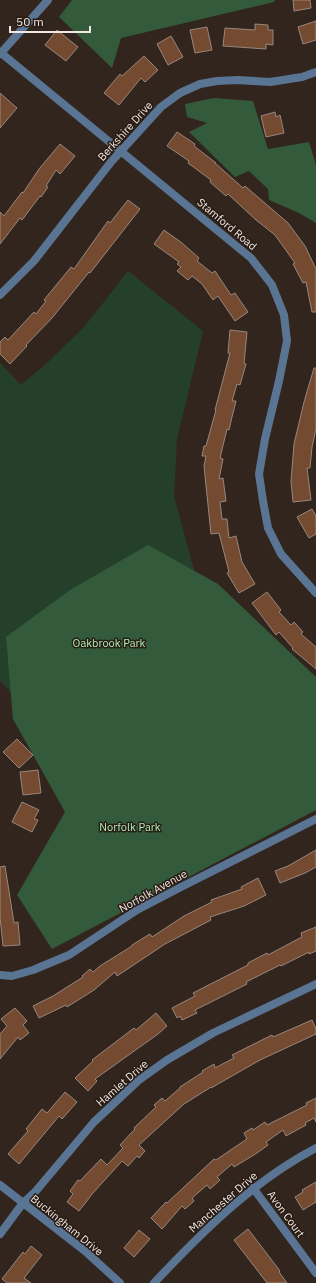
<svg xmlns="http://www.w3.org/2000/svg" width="316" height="1283" viewBox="0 0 316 1283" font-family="'IBM Plex Sans',sans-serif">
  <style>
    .green { fill: #25402a }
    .forest { fill: #335a3a }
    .building { fill: #744a31; stroke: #98877e }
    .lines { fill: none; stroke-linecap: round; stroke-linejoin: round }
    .minor { stroke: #597593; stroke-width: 8 }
    .labels { text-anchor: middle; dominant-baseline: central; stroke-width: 3; stroke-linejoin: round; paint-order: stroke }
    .street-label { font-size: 11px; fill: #f2e8e3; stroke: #281c14 }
    .park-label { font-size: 11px; fill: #aeefb9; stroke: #281c14 }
  </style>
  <rect width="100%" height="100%" fill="#32251e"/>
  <path class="green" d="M 128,271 L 203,331 L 177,439 L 174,496 L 198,585 L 70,813 L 12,694 L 0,681 L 0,363 L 21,385 L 46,364 L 85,326 Z"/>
  <g class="forest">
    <path d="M 72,0 L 275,0 L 274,2 L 121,38 L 112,68 L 59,17 Z"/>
    <path d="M 214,98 L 253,101 L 268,149 L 309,142 L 316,165 L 316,223 L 299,213 L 269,200 L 268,189 L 249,171 L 235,177 L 189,132 L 207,123 L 187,117 L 185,104 Z"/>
    <path d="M 148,545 L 218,584 L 316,677 L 316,810 L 52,949 L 17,895 L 65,812 L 13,719 L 6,637 L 70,590 Z"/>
  </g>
  <g class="building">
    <path d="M 293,0 L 310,0 L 311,8 L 294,11 Z"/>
    <path d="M 316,21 L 316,40 L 303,44 L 298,27 Z"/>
    <path d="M 255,24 L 268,25 L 268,30 L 273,30 L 273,45 L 266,44 L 266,49 L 223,46 L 225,28 L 255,30 Z"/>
    <path d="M 207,27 L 212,50 L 195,53 L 190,30 Z"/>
    <path d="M 57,30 L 78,47 L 66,61 L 45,45 Z"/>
    <path d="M 171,36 L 183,57 L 168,65 L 157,44 Z"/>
    <path d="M 144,56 L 158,70 L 145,82 L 141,78 L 119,105 L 104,93 L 120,74 L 122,76 Z"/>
    <path d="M 0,93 L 17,108 L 0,128 Z"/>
    <path d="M 275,112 L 276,117 L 280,115 L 284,133 L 266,137 L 261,116 Z"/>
    <path d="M 177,132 L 195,144 L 194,146 L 216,163 L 215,163 L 243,188 L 245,186 L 288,223 L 305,246 L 316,269 L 316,312 L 312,312 L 306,282 L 303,283 L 293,264 L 295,263 L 275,235 L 256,220 L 228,194 L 226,196 L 210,182 L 211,180 L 188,163 L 189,161 L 167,146 Z"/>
    <path d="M 60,144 L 75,156 L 60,174 L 56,170 L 46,186 L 48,187 L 41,197 L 40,196 L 22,220 L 20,218 L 0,244 L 0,212 L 4,216 L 22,192 L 23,193 L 39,169 Z"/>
    <path d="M 128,200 L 140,209 L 90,273 L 89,272 L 52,318 L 26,345 L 27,346 L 10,364 L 0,354 L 0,342 L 5,337 L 8,340 L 34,312 L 36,314 L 46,301 L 44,300 L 71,267 L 74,269 L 108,221 L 110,223 Z"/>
    <path d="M 164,230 L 182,243 L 199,258 L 197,261 L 212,273 L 215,271 L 231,295 L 235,293 L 248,312 L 235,321 L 218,296 L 213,300 L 202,284 L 192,276 L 188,280 L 177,271 L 181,267 L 177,264 L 179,262 L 154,244 Z"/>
    <path d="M 230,330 L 247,332 L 244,363 L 246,364 L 240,385 L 237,384 L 232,401 L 236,401 L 231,421 L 229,430 L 227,429 L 220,458 L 223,459 L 219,479 L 223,478 L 226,501 L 220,502 L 222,519 L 227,519 L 229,538 L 236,536 L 242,562 L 255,584 L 239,593 L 227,573 L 229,572 L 219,533 L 211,534 L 204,466 L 206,456 L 202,456 L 204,446 L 206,446 L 216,410 L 215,410 L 230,353 L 228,353 Z"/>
    <path d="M 314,368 L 316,368 L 316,429 L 312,447 L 310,468 L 307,468 L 311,500 L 293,502 L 291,481 L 294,444 L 304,402 Z"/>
    <path d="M 312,509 L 316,516 L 316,534 L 309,538 L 297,517 Z"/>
    <path d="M 267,592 L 281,610 L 279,612 L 291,625 L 294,622 L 303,632 L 301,634 L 316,647 L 316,669 L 292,649 L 293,648 L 279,632 L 276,635 L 252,603 Z"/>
    <path d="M 17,739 L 33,755 L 19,768 L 3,752 Z"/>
    <path d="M 38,770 L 41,793 L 23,795 L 20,772 Z"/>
    <path d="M 22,802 L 39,810 L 34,819 L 38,820 L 32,832 L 12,822 Z"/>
    <path d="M 316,850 L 316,867 L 305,873 L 280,883 L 275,871 L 288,866 Z"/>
    <path d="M 5,866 L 14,923 L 18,922 L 20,945 L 3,946 L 0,917 L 0,867 Z"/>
    <path d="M 258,878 L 266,895 L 244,906 L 210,917 L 211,920 L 165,944 L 117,976 L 115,972 L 94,990 L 67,1007 L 66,1005 L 39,1018 L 33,1006 L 53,996 L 83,977 L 82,976 L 90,969 L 93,972 L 100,966 L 132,946 L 132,945 L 150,934 L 152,937 L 184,916 L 212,902 L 211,900 L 242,889 L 241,887 Z"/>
    <path d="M 316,927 L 316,951 L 309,954 L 309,952 L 281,966 L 280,965 L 246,982 L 247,984 L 195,1010 L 197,1013 L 182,1020 L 180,1016 L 177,1018 L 172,1008 L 195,996 L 193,993 L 248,965 L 248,963 L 267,953 L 268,955 L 302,937 L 301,933 Z"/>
    <path d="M 15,1008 L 27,1021 L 23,1025 L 29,1033 L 20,1040 L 18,1037 L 0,1059 L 0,1034 L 7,1026 L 1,1019 Z"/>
    <path d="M 156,1013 L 167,1026 L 158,1034 L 95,1079 L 97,1081 L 88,1091 L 75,1078 L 93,1061 L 92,1060 L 134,1028 L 136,1030 Z"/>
    <path d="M 312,1020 L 316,1029 L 316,1034 L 260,1060 L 211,1088 L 211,1087 L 184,1104 L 139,1145 L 145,1151 L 139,1158 L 137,1156 L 128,1166 L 122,1161 L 93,1193 L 79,1211 L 67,1202 L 73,1194 L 70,1191 L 78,1180 L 80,1181 L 101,1159 L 107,1165 L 123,1148 L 120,1145 L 135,1129 L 134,1128 L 156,1107 L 154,1105 L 162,1098 L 165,1101 L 180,1088 L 180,1087 L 203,1072 L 202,1071 L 214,1064 L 215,1068 L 234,1058 L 232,1055 L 272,1035 L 273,1037 Z"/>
    <path d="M 65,1092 L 77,1102 L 62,1119 L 59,1116 L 19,1164 L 8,1154 L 28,1131 L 26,1129 L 42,1109 L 47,1113 Z"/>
    <path d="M 316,1098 L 316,1122 L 314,1118 L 305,1123 L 306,1125 L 286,1136 L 283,1130 L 266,1142 L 268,1145 L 257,1153 L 234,1167 L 232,1164 L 217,1177 L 220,1180 L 210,1189 L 207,1185 L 192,1198 L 194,1201 L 185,1209 L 182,1206 L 162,1229 L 151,1218 L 166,1202 L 167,1203 L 214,1159 L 216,1160 L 247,1139 L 244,1133 L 252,1128 L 253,1130 L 265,1122 L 267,1125 L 307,1105 L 306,1103 Z"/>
    <path d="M 316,1182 L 316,1202 L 303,1210 L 295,1197 L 303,1192 L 302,1190 Z"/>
    <path d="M 248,1229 L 280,1271 L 279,1272 L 287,1283 L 267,1283 L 234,1240 Z"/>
    <path d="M 139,1230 L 150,1239 L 134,1257 L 124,1248 Z"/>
    <path d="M 31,1246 L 42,1255 L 24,1278 L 31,1283 L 7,1283 L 2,1279 L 23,1252 L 25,1254 Z"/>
  </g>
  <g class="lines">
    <g class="minor">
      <path d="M 0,52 L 251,258 L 272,285 L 284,315 L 287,341 L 279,381 L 265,439 L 259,474 L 263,501 L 268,528 L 281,554 L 316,593"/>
      <path d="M 0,54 L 48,0"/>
      <path d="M 0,295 L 34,261 L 111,162 L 161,107 L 180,93 L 200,84 L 217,81 L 238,80 L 270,82 L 302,77 L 316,72"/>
      <path d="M 0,975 L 12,976 L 33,970 L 69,955 L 137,910 L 181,887 L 316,819"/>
      <path d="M 0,1185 L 85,1251 L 120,1283"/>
      <path d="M 253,1188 L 316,1273"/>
      <path d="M 0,1234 L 23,1203 L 35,1192 L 94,1122 L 139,1080 L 167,1060 L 213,1033 L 316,984"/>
      <path d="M 154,1283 C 202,1232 253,1181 316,1148"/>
    </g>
  </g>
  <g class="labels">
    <g class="street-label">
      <text transform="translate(125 131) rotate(-48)">Berkshire Drive</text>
      <text transform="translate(227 224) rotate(40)">Stamford Road</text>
      <text transform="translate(153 891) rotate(-29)">Norfolk Avenue</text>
      <text transform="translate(122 1083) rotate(-41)">Hamlet Drive</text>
      <text transform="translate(223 1202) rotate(-41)">Manchester Drive</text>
      <text transform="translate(286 1214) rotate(54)">Avon Court</text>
      <text transform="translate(67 1225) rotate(39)">Buckingham Drive</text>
    </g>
    <g class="park-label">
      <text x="109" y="643">Oakbrook Park</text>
      <text x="130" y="827">Norfolk Park</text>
    </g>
  </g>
  <path d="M10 26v6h80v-6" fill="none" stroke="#f2e8e3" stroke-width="2"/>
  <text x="16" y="26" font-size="12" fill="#f2e8e3" stroke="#281c14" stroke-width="3" paint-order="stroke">50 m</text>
</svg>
